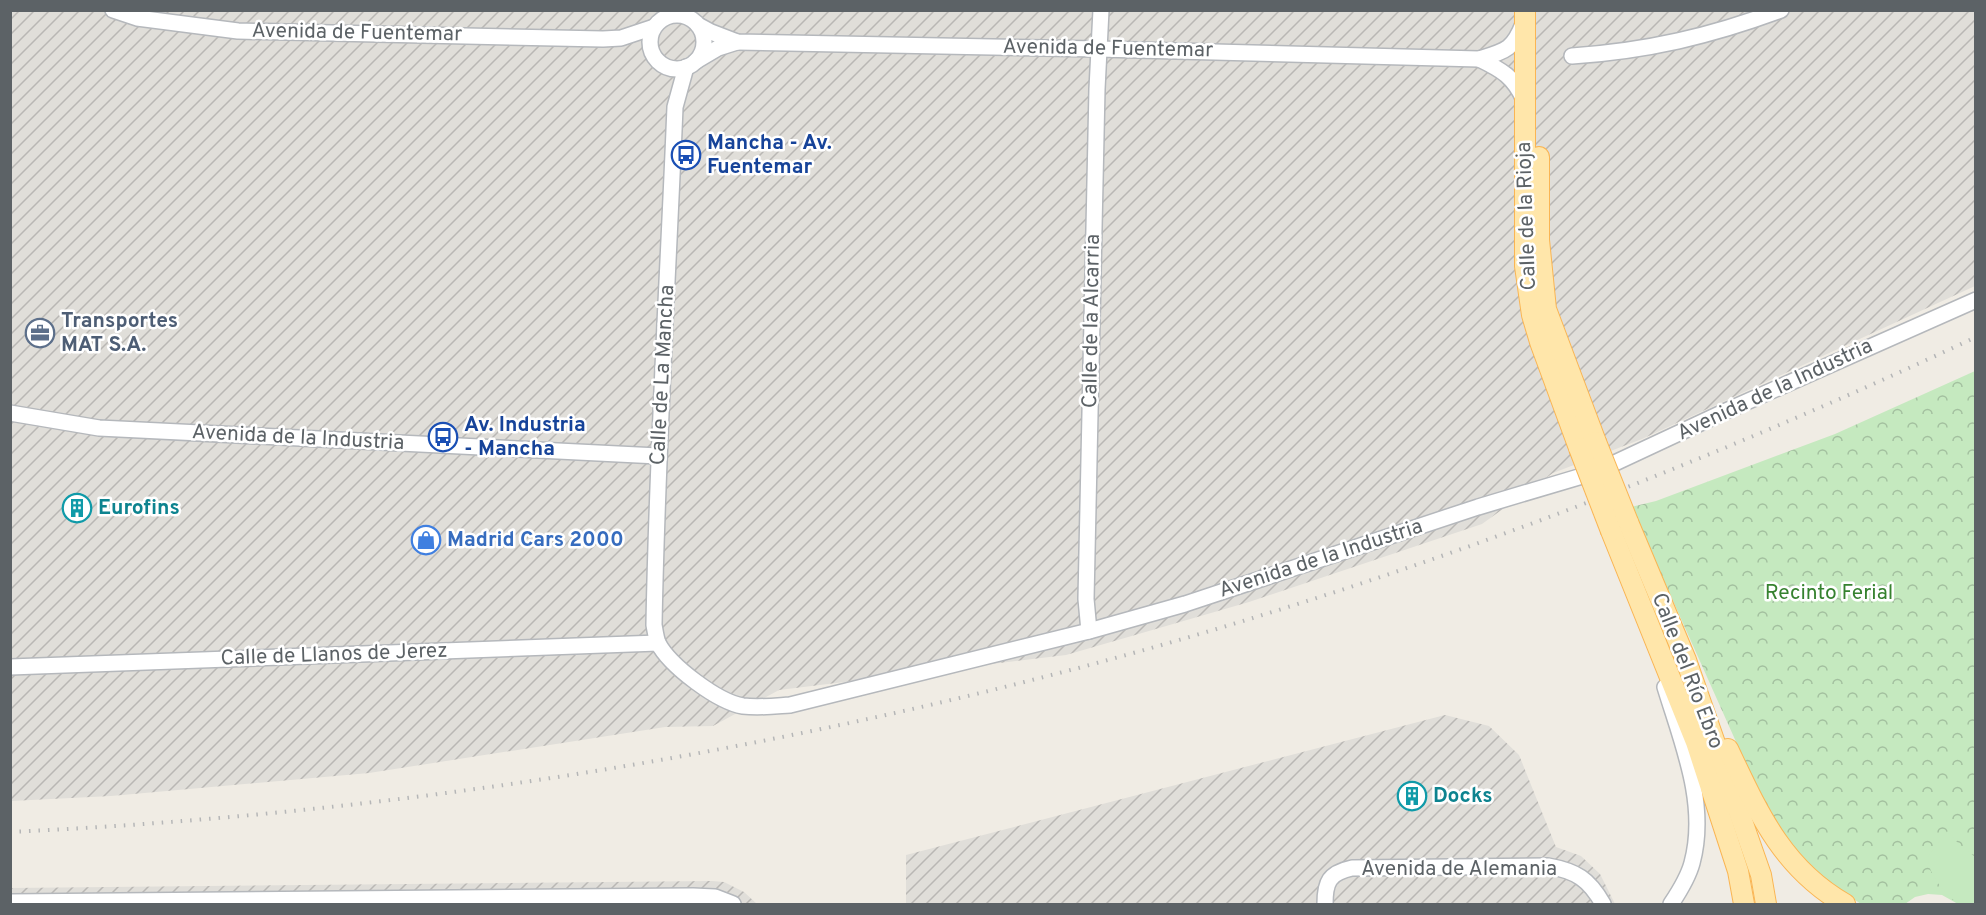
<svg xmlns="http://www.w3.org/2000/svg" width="1986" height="915" viewBox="0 0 1986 915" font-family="Overpass,sans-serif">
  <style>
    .industrial { fill: url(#industrial-furrows) }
    .park { fill: url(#park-crowns) }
    .garden { fill: #c5e9bf }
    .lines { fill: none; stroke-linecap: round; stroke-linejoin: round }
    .minor-casing { stroke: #b5b8bc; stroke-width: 18 }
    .major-casing { stroke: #fab553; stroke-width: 22 }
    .minor { stroke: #fff; stroke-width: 15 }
    .major { stroke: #ffe6aa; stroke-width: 20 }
    .rail { stroke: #b5b6b7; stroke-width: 4; stroke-dasharray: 1.5 8; stroke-linecap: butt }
    .major-bridge-casing { stroke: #fab553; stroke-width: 22; stroke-linecap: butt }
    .major-bridge { stroke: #ffe6aa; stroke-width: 20 }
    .labels { text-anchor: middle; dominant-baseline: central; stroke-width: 5; stroke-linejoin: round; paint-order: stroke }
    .street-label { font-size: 21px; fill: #5c6266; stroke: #fff }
    .transit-label { font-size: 21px; font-weight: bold; fill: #164399; stroke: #fff; text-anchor: start }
    .service-label { font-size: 21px; font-weight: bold; fill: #4e5e75; stroke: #fff; text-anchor: start }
    .culture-label { font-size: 21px; font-weight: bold; fill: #0d838f; stroke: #fff; text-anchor: start }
    .shop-label { font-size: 21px; font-weight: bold; fill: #366cbe; stroke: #fff; text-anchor: start }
    .park-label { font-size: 21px; fill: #36822f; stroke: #fff }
  </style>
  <defs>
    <pattern id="industrial-furrows" width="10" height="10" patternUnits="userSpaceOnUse" patternTransform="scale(1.5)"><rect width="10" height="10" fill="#e0ded9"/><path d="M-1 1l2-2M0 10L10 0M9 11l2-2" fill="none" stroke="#b9b7b4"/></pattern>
    <pattern id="park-crowns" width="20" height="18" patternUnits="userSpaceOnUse" patternTransform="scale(1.5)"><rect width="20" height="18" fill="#c5e9bf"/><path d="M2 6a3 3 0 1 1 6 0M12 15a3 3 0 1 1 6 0" fill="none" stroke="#a3c09f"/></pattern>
  </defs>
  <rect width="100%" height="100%" fill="#f0ece4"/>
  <g class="industrial">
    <path d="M 11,11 L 1975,11 L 1975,286 L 1642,439 L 1553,473 L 1482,524 L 1249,602 L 1066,655 L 779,690 L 713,726 L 665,727 L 369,773 L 111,796 L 11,801 Z"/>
    <path d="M 1445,715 L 1489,726 L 1519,755 L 1556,847 L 1581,856 L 1600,874 L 1615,904 L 906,904 L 906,855 Z"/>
    <path d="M 712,881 L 724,882 L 744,892 L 757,904 L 11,904 L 10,888 Z"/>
  </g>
  <path class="park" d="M 1975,371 L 1975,904 L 1958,904 L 1942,895 L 1928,894 L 1915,897 L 1905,904 L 1861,904 L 1830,883 L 1800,858 L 1771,820 L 1631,507 L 1656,501 L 1835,434 Z"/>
  <path class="garden" d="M 1947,831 L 1958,843 L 1975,857 L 1975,904 C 1971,904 1965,906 1961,904 C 1949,901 1927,872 1928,859 C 1929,853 1943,838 1947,831 Z"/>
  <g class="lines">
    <g class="minor-casing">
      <g id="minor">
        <path d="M 113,10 L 137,18 L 238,31 L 603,39 L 621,38 L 654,27"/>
        <circle cx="677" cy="42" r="27"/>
        <path d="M 698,25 L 711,32 L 737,42 L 1099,49 L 1479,59 C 1505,51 1513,50 1523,24"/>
        <path d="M 1572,56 C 1647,51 1711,36 1781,10"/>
        <path d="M 1479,59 C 1502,70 1514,77 1524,100"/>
        <path d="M 696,61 L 718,48 L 737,42"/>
        <path d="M 686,67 L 675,107 C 668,279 657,452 654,625 C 655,630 656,638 658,643 C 670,666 718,702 743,706 C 759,708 775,706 790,705 L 1089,631 L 1185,604 L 1478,507 L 1582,476 L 1604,468 L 1726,411 L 1976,300"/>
        <path d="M 10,413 L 99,428 L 658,456"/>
        <path d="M 1089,631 L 1086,599 L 1097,89 L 1101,10"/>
        <path d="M 10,667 L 658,643"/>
        <path d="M 1665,687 C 1682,743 1708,804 1692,863 C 1688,878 1679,892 1671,904"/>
        <path d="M 10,902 L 693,896 L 715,897 L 733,904"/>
        <path d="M 1325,904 C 1325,882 1329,873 1352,868 L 1548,866 C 1576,871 1589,879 1603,904"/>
      </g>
    </g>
    <g class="major-casing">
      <g id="major">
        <path d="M 1525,10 L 1525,266 L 1532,315 L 1540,342 L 1579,448"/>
        <path d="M 1539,157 L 1539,240 L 1546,309 L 1596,442"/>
        <path d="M 1628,522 L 1686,660 L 1761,875 L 1766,904"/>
        <path d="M 1611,531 L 1696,742 L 1738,871 L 1744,904"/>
        <path d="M 1728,749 C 1758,812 1782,868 1845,904"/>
      </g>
    </g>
    <use href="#minor" class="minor"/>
    <use href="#major" class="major"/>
    <path class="rail" d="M 10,832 C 372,815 733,760 1082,667 C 1389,585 1688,472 1976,337"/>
    <g class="major-bridge-casing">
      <g id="major-bridge">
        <path d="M 1596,442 L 1628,522"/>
        <path d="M 1579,448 L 1611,531"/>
      </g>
    </g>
    <use href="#major-bridge" class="major-bridge"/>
  </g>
  <defs>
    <g id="bus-ring" transform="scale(1.5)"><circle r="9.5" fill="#fff" stroke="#1a4fb4" stroke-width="1.5"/><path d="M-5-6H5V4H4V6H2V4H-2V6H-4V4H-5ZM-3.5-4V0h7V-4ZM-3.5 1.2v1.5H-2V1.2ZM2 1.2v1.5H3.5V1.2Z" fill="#1a4fb4"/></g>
    <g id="office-ring" transform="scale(1.5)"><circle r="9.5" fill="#fff" stroke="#5c6f8a" stroke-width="1.5"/><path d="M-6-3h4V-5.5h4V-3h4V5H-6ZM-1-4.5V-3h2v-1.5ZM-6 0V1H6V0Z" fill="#5c6f8a"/></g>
    <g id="building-ring" transform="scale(1.5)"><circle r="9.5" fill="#fff" stroke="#0f9aa8" stroke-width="1.5"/><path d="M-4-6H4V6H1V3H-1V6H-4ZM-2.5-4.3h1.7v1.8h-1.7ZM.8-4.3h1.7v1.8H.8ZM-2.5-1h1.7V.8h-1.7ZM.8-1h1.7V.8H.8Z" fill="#0f9aa8"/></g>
    <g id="shop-ring" transform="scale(1.5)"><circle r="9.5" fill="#fff" stroke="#3f7fe0" stroke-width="1.5"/><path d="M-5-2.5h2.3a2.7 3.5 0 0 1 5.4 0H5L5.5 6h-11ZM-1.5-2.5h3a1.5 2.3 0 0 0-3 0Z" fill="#3f7fe0"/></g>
  </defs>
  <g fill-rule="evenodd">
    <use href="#bus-ring" x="686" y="155"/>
    <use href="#office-ring" x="40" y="333"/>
    <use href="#bus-ring" x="443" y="437"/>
    <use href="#building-ring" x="77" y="508"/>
    <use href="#shop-ring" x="426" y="540"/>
    <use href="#building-ring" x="1412" y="796"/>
  </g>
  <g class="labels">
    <g class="street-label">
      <text transform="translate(357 33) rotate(1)">Avenida de Fuentemar</text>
      <text transform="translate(1108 49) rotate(1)">Avenida de Fuentemar</text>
      <text transform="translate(1527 216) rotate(-92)">Calle de la Rioja</text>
      <text transform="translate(1092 321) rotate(-89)">Calle de la Alcarria</text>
      <text transform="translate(663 375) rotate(-87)">Calle de La Mancha</text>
      <text transform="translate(1775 390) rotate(-25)">Avenida de la Industria</text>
      <text transform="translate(298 438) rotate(3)">Avenida de la Industria</text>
      <text transform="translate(1321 559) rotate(-18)">Avenida de la Industria</text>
      <text transform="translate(334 655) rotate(-2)">Calle de Llanos de Jerez</text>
      <text transform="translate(1687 671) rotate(69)">Calle del Río Ebro</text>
      <text x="1459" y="869">Avenida de Alemania</text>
    </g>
    <g class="transit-label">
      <text x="707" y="143">Mancha - Av.<tspan x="707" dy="24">Fuentemar</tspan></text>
      <text x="464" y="425">Av. Industria<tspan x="464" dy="24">- Mancha</tspan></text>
    </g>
    <g class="service-label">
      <text x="61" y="321">Transportes<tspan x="61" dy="24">MAT S.A.</tspan></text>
    </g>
    <g class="culture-label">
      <text x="98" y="508">Eurofins</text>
      <text x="1433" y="796">Docks</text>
    </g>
    <g class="shop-label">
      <text x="447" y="540">Madrid Cars 2000</text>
    </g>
    <g class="park-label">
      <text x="1829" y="593">Recinto Ferial</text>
    </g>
  </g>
  <rect width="1986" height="915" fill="none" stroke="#5c6266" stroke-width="24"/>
</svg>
